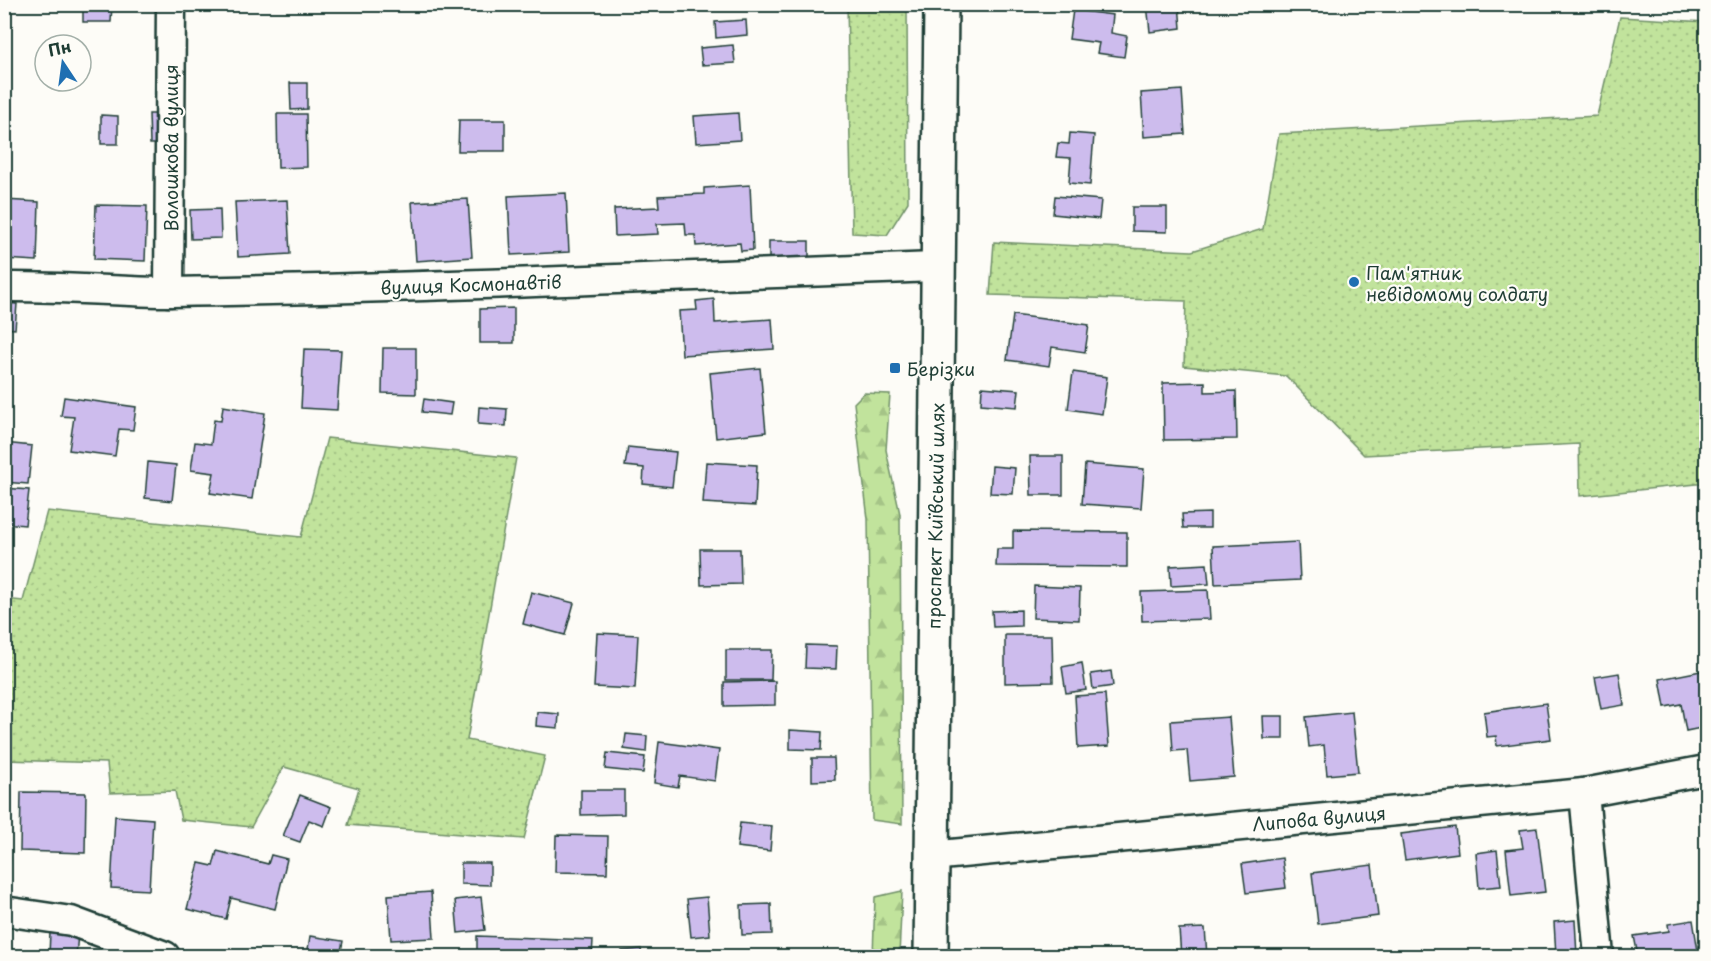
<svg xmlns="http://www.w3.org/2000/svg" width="1711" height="961" viewBox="0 0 1711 961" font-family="'Playpen Sans',sans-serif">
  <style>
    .green { fill: url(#green-dots); stroke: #709068; stroke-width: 1.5 }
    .forest { fill: url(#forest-firs); stroke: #709068; stroke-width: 1.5 }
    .building { fill: #cdbced; stroke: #1f3d34; stroke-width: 1.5 }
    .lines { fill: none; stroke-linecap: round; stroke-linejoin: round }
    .street-casing { stroke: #1f3d34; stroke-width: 33 }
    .secondary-casing { stroke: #1f3d34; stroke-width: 38 }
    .street { stroke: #fdfcf7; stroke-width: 28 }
    .secondary { stroke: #fdfcf7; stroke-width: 33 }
    .poi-dot { fill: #1f6fb2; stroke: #fdfcf7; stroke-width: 2 }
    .labels { text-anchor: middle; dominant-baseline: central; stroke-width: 4.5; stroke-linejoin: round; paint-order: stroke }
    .street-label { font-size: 18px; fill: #1f3d34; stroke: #fdfcf7 }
    .poi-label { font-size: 18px; fill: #1f3d34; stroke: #fdfcf7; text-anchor: start }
  </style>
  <defs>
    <pattern id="green-dots" width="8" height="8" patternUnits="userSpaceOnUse" patternTransform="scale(1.5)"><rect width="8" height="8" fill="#c1e39c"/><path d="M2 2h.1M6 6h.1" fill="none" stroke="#a5c487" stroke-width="1.8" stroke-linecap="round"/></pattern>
    <pattern id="forest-firs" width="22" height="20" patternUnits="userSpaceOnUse" patternTransform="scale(1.5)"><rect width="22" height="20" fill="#c1e39c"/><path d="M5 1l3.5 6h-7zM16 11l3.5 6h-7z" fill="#a5c487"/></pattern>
  </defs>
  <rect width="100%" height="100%" fill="#fdfcf7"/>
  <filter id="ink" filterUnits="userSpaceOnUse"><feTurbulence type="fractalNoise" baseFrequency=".0167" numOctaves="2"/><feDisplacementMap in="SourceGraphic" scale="12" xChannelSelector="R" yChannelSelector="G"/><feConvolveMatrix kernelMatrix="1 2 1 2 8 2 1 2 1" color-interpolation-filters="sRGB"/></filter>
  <g filter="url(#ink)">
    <g class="green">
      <path d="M 847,5 L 907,5 L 908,202 L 887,235 L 852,233 Z"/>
      <path d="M 1620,17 L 1706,22 L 1706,483 L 1580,496 L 1579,444 L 1364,455 L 1286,376 L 1184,366 L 1186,301 L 990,295 L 994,242 L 1192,251 L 1263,229 L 1279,134 L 1597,116 Z"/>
      <path d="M 327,438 L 516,458 L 467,740 L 545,756 L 524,839 L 348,825 L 359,788 L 284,767 L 251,827 L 181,820 L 175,791 L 110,793 L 107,763 L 5,760 L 5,599 L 23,601 L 47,511 L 301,537 Z"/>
    </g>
    <g class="forest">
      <path d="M 864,393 L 890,394 L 886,450 L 900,514 L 902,824 L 872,820 L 868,519 L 854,403 Z"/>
      <path d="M 902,891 L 899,956 L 873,956 L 875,897 Z"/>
    </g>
    <g class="building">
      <path d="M 83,4 L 112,4 L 111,22 L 83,22 Z"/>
      <path d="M 1147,4 L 1179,4 L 1181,28 L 1150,32 Z"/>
      <path d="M 1073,10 L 1113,15 L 1111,33 L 1127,36 L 1124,57 L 1097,53 L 1099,43 L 1069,39 Z"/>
      <path d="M 746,20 L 747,35 L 716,38 L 715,22 Z"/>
      <path d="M 733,45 L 735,63 L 702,65 L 700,48 Z"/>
      <path d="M 290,83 L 307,83 L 307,109 L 291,110 Z"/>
      <path d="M 1182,90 L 1185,134 L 1144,137 L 1141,93 Z"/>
      <path d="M 738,113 L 740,140 L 696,143 L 694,116 Z"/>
      <path d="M 149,114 L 162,114 L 163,144 L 150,144 Z"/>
      <path d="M 277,114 L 306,114 L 307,167 L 278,168 Z"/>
      <path d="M 101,115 L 118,116 L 118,144 L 101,144 Z"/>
      <path d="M 459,120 L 505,120 L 505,151 L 458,151 Z"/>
      <path d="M 1070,133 L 1094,135 L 1090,185 L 1069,183 L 1071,158 L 1056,157 L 1058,143 L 1069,144 Z"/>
      <path d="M 750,185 L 753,250 L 741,251 L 740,243 L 696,246 L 695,235 L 686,235 L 685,223 L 657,224 L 658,234 L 615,236 L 614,209 L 659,207 L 658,196 L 704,194 L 704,188 Z"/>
      <path d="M 566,193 L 569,252 L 511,255 L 508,196 Z"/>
      <path d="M 1055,196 L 1101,200 L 1099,219 L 1053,214 Z"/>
      <path d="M 468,199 L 472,257 L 416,261 L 412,202 Z"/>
      <path d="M 4,200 L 39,202 L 37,261 L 4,259 Z"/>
      <path d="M 287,200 L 290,254 L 238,257 L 235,202 Z"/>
      <path d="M 96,205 L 147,206 L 145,261 L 94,259 Z"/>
      <path d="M 1132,207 L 1167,207 L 1167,232 L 1132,231 Z"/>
      <path d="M 220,209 L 221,238 L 191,239 L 190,210 Z"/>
      <rect x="769" y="241" width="40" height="25"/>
      <path d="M 714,299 L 715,323 L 772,319 L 774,349 L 682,355 L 679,311 L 697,310 L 696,301 Z"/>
      <path d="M 4,303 L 17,304 L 15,329 L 4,328 Z"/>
      <path d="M 514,308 L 514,343 L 480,343 L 480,309 Z"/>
      <path d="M 1013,315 L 1089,325 L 1085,352 L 1052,347 L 1049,366 L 1007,360 Z"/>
      <path d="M 383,348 L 416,348 L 416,394 L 382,393 Z"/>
      <path d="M 304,349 L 341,350 L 337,410 L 301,408 Z"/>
      <path d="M 760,368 L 766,432 L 716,438 L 710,373 Z"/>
      <path d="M 1073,372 L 1107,377 L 1102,414 L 1068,409 Z"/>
      <path d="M 1205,382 L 1205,392 L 1236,391 L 1237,439 L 1164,440 L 1163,383 Z"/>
      <path d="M 982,387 L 1019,390 L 1017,407 L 981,404 Z"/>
      <path d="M 64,397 L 136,407 L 133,430 L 119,429 L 115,456 L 69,450 L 74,417 L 61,416 Z"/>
      <path d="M 424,399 L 452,403 L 450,415 L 422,412 Z"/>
      <path d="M 223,406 L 265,413 L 252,499 L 210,493 L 214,473 L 191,470 L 195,442 L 211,444 L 214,420 L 221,421 Z"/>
      <path d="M 479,407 L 507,409 L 506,426 L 478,424 Z"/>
      <path d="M 4,443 L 32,446 L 28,484 L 4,482 Z"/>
      <path d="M 628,447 L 676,452 L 672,487 L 643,484 L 644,468 L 625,466 Z"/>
      <path d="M 1030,456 L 1063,456 L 1063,495 L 1031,495 Z"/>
      <path d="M 148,462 L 176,465 L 172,501 L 145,498 Z"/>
      <path d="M 706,462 L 757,465 L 755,506 L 703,503 Z"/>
      <path d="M 1085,464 L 1144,469 L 1141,508 L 1082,504 Z"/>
      <path d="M 992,466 L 1015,468 L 1013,494 L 990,493 Z"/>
      <path d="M 4,488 L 29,490 L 25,525 L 4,523 Z"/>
      <path d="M 1210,513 L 1210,528 L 1183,528 L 1182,514 Z"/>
      <path d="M 4,523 L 8,523 L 4,545 Z"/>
      <path d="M 1013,531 L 1127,532 L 1127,567 L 996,566 L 997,549 L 1013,549 Z"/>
      <path d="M 1298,542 L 1300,580 L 1215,584 L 1213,546 Z"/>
      <path d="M 700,549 L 740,549 L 741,584 L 701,585 Z"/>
      <path d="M 1207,564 L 1209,584 L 1171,586 L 1170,566 Z"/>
      <path d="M 1034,586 L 1080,588 L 1079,620 L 1033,618 Z"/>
      <path d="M 1208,590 L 1210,619 L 1142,621 L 1141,592 Z"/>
      <path d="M 531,592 L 574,603 L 565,635 L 523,624 Z"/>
      <path d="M 1021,610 L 1021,626 L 993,627 L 992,611 Z"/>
      <path d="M 597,633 L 638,635 L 635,689 L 594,687 Z"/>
      <path d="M 1005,635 L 1052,635 L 1053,682 L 1005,683 Z"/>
      <path d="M 806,645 L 837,646 L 836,669 L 805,668 Z"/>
      <path d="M 726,650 L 772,650 L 771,680 L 726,680 Z"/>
      <path d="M 1082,663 L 1086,690 L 1066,693 L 1062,667 Z"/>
      <path d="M 1706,670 L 1706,727 L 1686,731 L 1681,704 L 1665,707 L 1660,679 Z"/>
      <path d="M 1111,671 L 1113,686 L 1093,689 L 1091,674 Z"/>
      <path d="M 1619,673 L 1624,705 L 1601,709 L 1595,677 Z"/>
      <path d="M 775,681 L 775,705 L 724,706 L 724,682 Z"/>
      <path d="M 1105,694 L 1109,746 L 1078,748 L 1075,696 Z"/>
      <path d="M 1546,703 L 1551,739 L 1497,746 L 1496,736 L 1487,737 L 1484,712 Z"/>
      <path d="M 537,712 L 559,714 L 558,728 L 536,726 Z"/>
      <path d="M 1352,712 L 1358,772 L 1327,775 L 1324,745 L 1309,747 L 1306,717 Z"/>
      <path d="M 1263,716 L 1283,716 L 1283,739 L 1264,739 Z"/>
      <path d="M 1229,717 L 1234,777 L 1190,781 L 1187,750 L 1173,751 L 1171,721 Z"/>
      <path d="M 790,730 L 822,732 L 821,750 L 790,749 Z"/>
      <path d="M 626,734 L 647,736 L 646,752 L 624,749 Z"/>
      <path d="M 659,742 L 719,750 L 715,781 L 680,776 L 678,787 L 654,783 Z"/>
      <path d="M 607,753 L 645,757 L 643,773 L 605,769 Z"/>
      <path d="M 812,758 L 834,758 L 835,780 L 812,781 Z"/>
      <path d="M 581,790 L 624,790 L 624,814 L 581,815 Z"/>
      <path d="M 21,792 L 86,793 L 85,853 L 20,851 Z"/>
      <path d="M 300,795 L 331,807 L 324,826 L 309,820 L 300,842 L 283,836 Z"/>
      <path d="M 115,816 L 153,819 L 149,890 L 111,888 Z"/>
      <path d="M 740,823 L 772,826 L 770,851 L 737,847 Z"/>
      <path d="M 1455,827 L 1458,853 L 1405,860 L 1401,834 Z"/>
      <path d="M 1537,828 L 1545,892 L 1511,896 L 1506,850 L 1523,848 L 1520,830 Z"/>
      <path d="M 556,835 L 608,836 L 607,873 L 555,872 Z"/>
      <path d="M 1497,850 L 1501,886 L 1479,888 L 1476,853 Z"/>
      <path d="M 217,851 L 268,864 L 271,855 L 287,859 L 275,909 L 231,898 L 226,919 L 187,909 L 199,863 L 213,866 Z"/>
      <path d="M 4,857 L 10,857 L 7,889 L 4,888 Z"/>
      <path d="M 1282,858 L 1286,888 L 1246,893 L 1242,864 Z"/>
      <path d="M 461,863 L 490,863 L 490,885 L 461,884 Z"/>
      <path d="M 1372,865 L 1378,916 L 1318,924 L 1312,873 Z"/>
      <path d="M 431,892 L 434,938 L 391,940 L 388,895 Z"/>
      <path d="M 481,897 L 485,930 L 458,933 L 455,900 Z"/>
      <path d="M 707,897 L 710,935 L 691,937 L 687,899 Z"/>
      <path d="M 771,904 L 772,934 L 742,935 L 741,905 Z"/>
      <path d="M 1575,920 L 1577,956 L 1556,956 L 1554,922 Z"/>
      <path d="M 1693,920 L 1698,951 L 1684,954 L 1685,956 L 1638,956 L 1634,936 L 1669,931 L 1668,924 Z"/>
      <path d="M 1205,928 L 1207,956 L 1181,956 L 1179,929 Z"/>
      <path d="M 50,932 L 78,934 L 76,956 L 49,956 Z"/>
      <path d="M 310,936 L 343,941 L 340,956 L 307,956 Z"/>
      <path d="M 477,936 L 593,940 L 592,956 L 477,956 Z"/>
      <path d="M 641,949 L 642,956 L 623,956 L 622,951 Z"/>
      <path d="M 1102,954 L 1103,956 L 1069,956 Z"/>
    </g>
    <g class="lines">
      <g class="street-casing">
        <g id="street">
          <path d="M 4,287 C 61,286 117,292 173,292 C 428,288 683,276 938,267"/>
          <path d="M 169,292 L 171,4"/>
          <path d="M 1584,793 L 1599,956"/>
          <path d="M 931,856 L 1584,793 L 1706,770"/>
          <path d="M 4,911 L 71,921 L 165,956"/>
        </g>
      </g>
      <g class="secondary-casing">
        <path id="secondary" d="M 931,956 L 941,4"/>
      </g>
      <use href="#street" class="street"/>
      <use href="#secondary" class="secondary"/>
    </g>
  </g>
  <g class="poi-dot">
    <circle cx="1354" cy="282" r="6"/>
    <rect x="889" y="362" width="12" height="12" rx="3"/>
  </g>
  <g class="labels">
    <g class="street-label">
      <text transform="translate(170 148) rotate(-90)">Волошкова вулиця</text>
      <text transform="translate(471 284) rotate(-2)">вулиця Космонавтів</text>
      <text transform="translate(935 516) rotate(-89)">проспект Київський шлях</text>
      <text transform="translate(1319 818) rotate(-5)">Липова вулиця</text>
    </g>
    <g class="poi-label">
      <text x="1366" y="272">Пам'ятник<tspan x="1366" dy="21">невідомому солдату</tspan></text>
      <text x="907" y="368">Берізки</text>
    </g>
  </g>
  <rect width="1711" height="961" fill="none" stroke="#fdfcf7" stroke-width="24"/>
  <rect x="12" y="12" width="1687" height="937" fill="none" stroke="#1f3d34" stroke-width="2" filter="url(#ink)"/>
  <g transform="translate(63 63) rotate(347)"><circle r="28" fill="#fdfcf7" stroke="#a4b0a9" stroke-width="1.5"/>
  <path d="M0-4.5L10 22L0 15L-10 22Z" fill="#1f6fb2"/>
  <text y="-9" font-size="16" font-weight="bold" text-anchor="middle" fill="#1f3d34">Пн</text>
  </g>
</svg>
